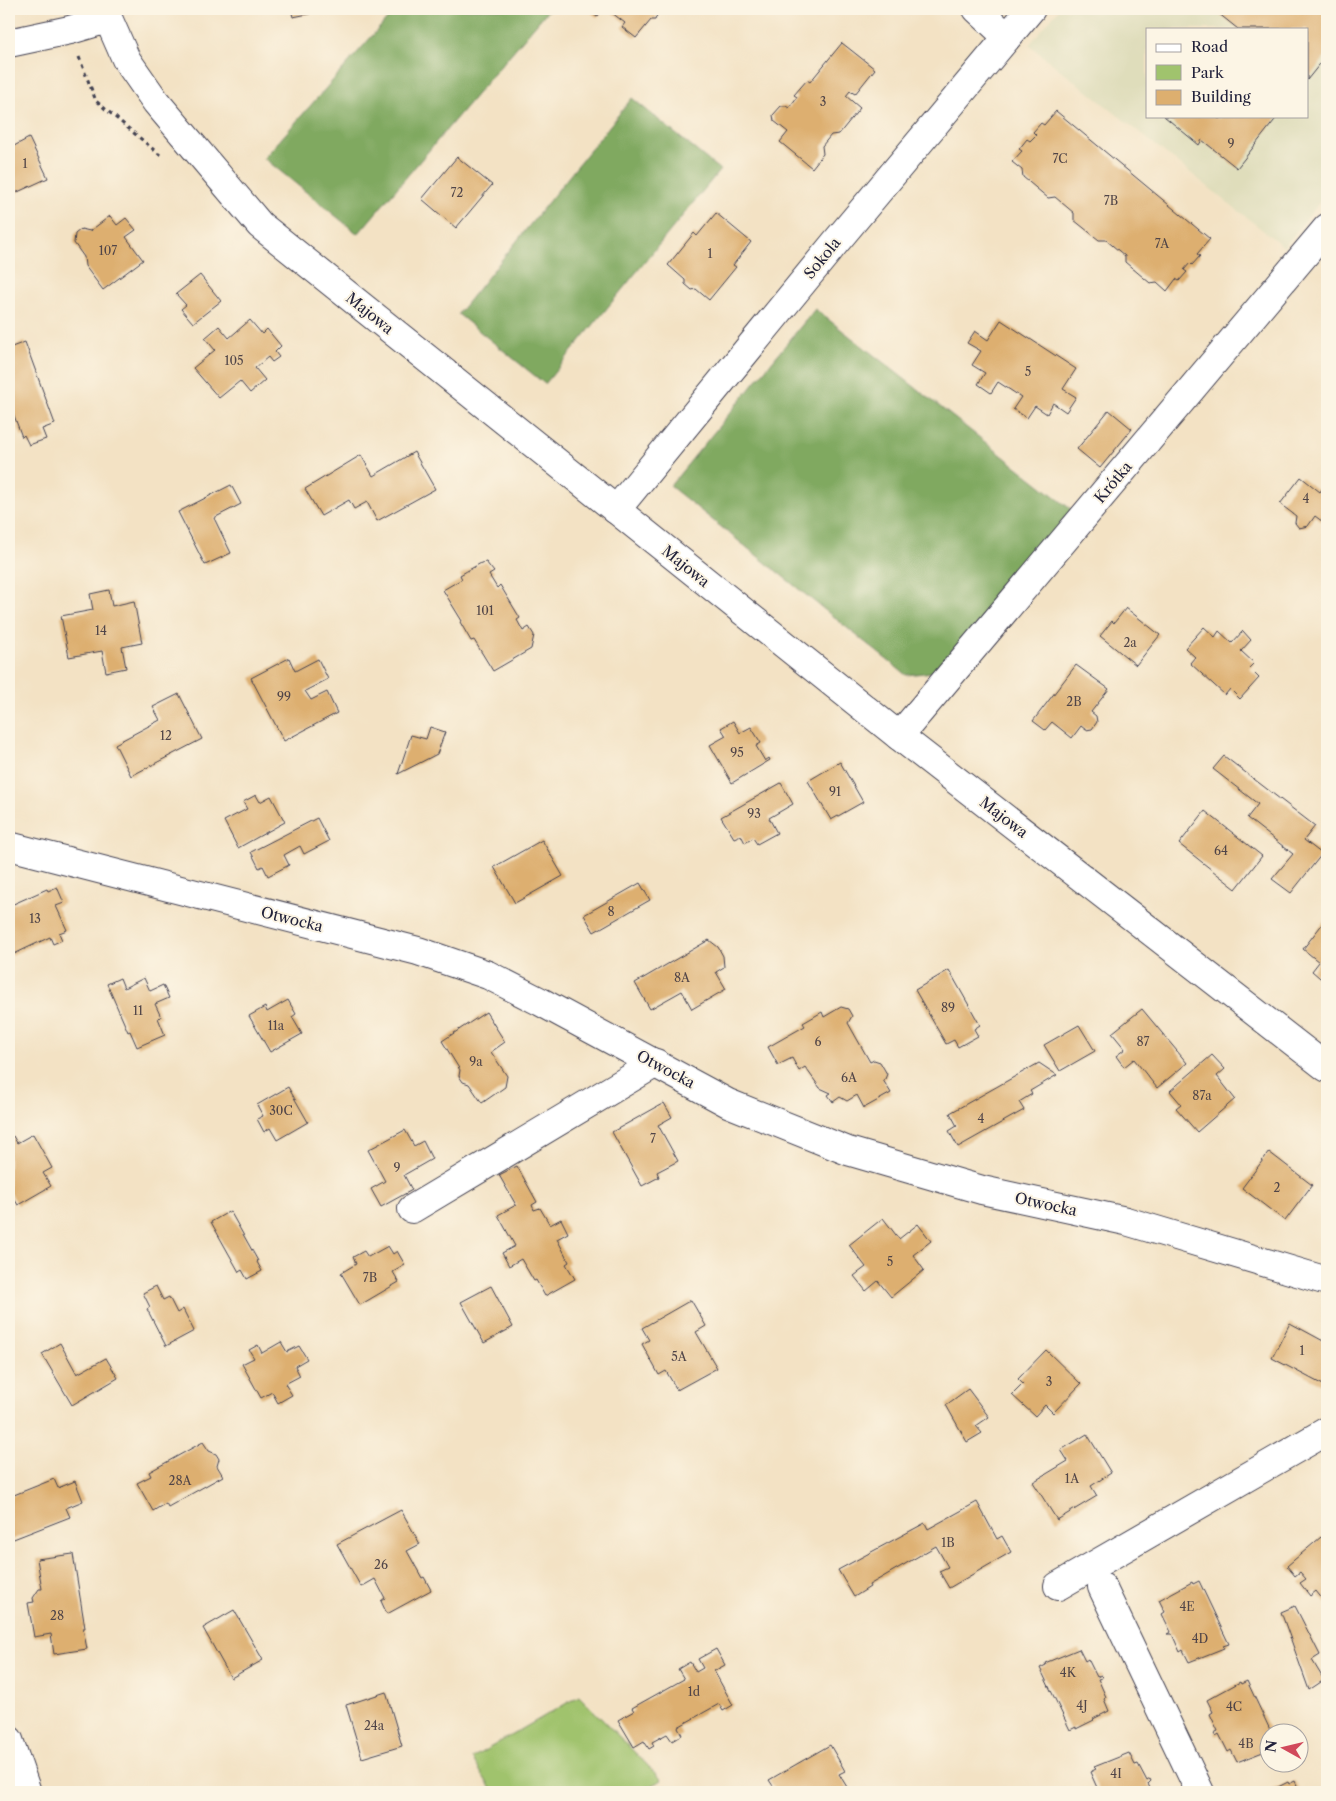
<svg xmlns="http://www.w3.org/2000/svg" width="1336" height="1801" viewBox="0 0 1336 1801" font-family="'Libre Caslon Text',serif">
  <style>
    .built { fill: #dfddbb; fill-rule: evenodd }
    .green { fill: #a0c36d; stroke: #617254 }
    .forest { fill: #80a960; stroke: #51664e }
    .building { fill: #ddaf6f }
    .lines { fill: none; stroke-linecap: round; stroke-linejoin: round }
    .minor-casing { stroke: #413f50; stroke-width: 30 }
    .path { stroke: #413f50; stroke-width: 3; stroke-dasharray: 4 4; stroke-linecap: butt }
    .minor { stroke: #fff; stroke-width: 28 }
    .labels { text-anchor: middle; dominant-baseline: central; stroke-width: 4; stroke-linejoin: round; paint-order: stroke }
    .number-label { font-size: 12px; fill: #514548 }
    .street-label { font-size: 15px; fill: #22223b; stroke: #fcf5e5 }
  </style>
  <rect width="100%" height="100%" fill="#fcf5e5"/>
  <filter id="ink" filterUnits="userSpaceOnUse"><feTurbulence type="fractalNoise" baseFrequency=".02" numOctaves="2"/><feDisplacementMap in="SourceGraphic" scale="10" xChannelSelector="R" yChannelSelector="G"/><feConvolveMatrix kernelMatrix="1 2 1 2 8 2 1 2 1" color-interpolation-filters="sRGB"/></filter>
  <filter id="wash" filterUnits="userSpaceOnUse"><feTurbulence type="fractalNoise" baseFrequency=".0096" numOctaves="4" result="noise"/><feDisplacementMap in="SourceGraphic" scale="20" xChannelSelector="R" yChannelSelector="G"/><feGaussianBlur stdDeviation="1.12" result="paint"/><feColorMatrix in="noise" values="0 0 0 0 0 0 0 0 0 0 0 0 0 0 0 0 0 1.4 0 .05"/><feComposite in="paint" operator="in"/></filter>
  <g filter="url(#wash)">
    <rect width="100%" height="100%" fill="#f3e2c4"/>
    <path class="built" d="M 1059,9 L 1327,9 L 1327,193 L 1284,247 L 1029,45 ZM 1147,29 L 1307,29 L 1307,116 L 1147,116 Z"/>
    <path class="green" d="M 579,1696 L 662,1780 L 637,1792 L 493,1792 L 472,1758 Z"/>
    <g class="forest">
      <path d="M 396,9 L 549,9 L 358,234 L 264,158 Z"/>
      <path d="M 632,98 L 720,170 L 545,384 L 458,314 Z"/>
      <path d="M 815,309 L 1072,510 L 942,671 L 906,675 L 670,486 Z"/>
    </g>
    <g id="blocks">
      <g class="building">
        <path d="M 291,9 L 317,9 L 318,12 L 293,17 Z"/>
        <path d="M 587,9 L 604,9 L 597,17 Z"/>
        <path d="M 607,9 L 657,9 L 659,10 L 655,20 L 651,20 L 636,38 L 622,27 L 625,23 Z"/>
        <path d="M 1213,9 L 1299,9 L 1304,13 L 1308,9 L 1327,9 L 1327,55 L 1307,80 L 1307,29 L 1238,29 Z"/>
        <path d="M 842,43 L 875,69 L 855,94 L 850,91 L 846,96 L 860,108 L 839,134 L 831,135 L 822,146 L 823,154 L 812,168 L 780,142 L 788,132 L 774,121 L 773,115 L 781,106 L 786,106 L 789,108 L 797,97 L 794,95 L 807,80 L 810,82 Z"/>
        <path d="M 1056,111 L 1210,239 L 1197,254 L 1200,256 L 1192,265 L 1190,263 L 1184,270 L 1187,272 L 1179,281 L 1176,279 L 1167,291 L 1157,282 L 1150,283 L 1125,262 L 1125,256 L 1106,240 L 1099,240 L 1074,220 L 1074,213 L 1055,197 L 1048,198 L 1023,177 L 1022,170 L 1012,162 L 1022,151 L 1019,149 L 1027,139 L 1030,141 L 1036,135 L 1033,132 L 1041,123 L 1044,125 Z"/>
        <path d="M 1164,116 L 1216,116 L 1219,119 L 1221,116 L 1278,116 L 1237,168 L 1202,140 L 1199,145 Z"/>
        <path d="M 9,135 L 14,146 L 29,138 L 48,178 L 9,196 Z"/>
        <path d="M 457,157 L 492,185 L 456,228 L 422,199 Z"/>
        <path d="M 716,213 L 751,242 L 733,265 L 736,267 L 709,300 L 696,289 L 692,290 L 685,284 L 685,280 L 668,265 L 694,233 L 697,236 Z"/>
        <path d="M 110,216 L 117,225 L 126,218 L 136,230 L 126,237 L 143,260 L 103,290 L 85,266 L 84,257 L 74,243 L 75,234 L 81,229 L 90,231 Z"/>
        <path d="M 200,275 L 221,301 L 193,323 L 181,309 L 186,305 L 176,294 Z"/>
        <path d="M 250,320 L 262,334 L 267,329 L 281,346 L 275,352 L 279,357 L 272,362 L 268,357 L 255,368 L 265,380 L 250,393 L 240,381 L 219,398 L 193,368 L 215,350 L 205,338 L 219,326 L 229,338 Z"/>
        <path d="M 1001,320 L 1076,369 L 1063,389 L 1076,397 L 1066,412 L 1053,403 L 1047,414 L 1035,406 L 1027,418 L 1013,409 L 1021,397 L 998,382 L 991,393 L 978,384 L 985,373 L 972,365 L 981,351 L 967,343 L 975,331 L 988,340 Z"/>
        <path d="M 25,342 L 55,424 L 42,429 L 46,439 L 29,445 L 24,435 L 22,437 L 9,402 L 9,348 Z"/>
        <path d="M 1109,410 L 1132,429 L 1100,468 L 1077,449 Z"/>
        <path d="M 414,452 L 435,489 L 377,521 L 367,502 L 354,509 L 349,500 L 321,516 L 305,489 L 361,455 L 373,476 Z"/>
        <path d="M 1301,477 L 1320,492 L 1327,482 L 1327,525 L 1315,516 L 1308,526 L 1299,528 L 1295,523 L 1296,516 L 1280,504 Z"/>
        <path d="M 231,485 L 241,504 L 214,518 L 231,553 L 205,565 L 178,512 Z"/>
        <path d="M 486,562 L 494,572 L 489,575 L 497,588 L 500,585 L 520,618 L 517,620 L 523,631 L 529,627 L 534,635 L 531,649 L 493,671 L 474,640 L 471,641 L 460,622 L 462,621 L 443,590 L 462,579 L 460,575 L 481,563 Z"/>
        <path d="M 109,590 L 112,606 L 134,601 L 142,643 L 122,647 L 126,668 L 106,672 L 102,651 L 69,657 L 61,616 L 93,610 L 90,594 Z"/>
        <path d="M 1126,608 L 1160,635 L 1136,665 L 1100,636 L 1112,621 L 1114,623 Z"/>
        <path d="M 1204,627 L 1215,637 L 1219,631 L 1232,643 L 1243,631 L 1251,640 L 1241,651 L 1254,663 L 1249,668 L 1259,678 L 1240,699 L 1230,689 L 1225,695 L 1190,663 L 1195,657 L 1185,648 Z"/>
        <path d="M 289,658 L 295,671 L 318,659 L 328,679 L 305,691 L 311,700 L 327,692 L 337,713 L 284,741 L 251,678 Z"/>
        <path d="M 1076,665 L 1109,689 L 1091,712 L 1096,716 L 1097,722 L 1092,729 L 1086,730 L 1081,726 L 1072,738 L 1052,722 L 1045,730 L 1033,721 Z"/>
        <path d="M 179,694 L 202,739 L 131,776 L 115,744 L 160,720 L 153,707 Z"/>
        <path d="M 733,721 L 740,733 L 751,727 L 761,743 L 756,746 L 765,761 L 769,758 L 770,760 L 732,783 L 710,745 L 726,736 L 721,728 Z"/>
        <path d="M 430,727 L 445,732 L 437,754 L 398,774 L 411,735 L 426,739 Z"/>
        <path d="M 1224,756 L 1315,826 L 1304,840 L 1322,854 L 1291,893 L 1272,879 L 1293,854 L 1247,818 L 1258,804 L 1213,769 Z"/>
        <path d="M 840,762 L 863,802 L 831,820 L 808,781 Z"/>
        <path d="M 781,783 L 793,804 L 769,818 L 777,833 L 757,844 L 753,838 L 745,843 L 741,835 L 734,838 L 721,817 Z"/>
        <path d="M 256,795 L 260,802 L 271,796 L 285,822 L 238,848 L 224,821 L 247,809 L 243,802 Z"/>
        <path d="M 1205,811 L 1262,856 L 1236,889 L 1179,844 Z"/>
        <path d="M 317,818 L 329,841 L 304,854 L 300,846 L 284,855 L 289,865 L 268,876 L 263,866 L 259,868 L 251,852 Z"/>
        <path d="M 542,840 L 563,876 L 515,903 L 494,867 Z"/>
        <path d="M 640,883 L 650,900 L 594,932 L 584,915 Z"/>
        <path d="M 57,887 L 64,903 L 56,906 L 67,930 L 59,933 L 62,940 L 53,944 L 50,937 L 12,955 L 9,949 L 9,906 L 47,889 L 48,891 Z"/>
        <path d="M 1327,918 L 1327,984 L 1312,971 L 1319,962 L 1303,949 Z"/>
        <path d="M 709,940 L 718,947 L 723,956 L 724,967 L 716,972 L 726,989 L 692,1009 L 682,991 L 650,1009 L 635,983 Z"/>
        <path d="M 949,970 L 980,1025 L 974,1029 L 978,1036 L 958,1047 L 954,1040 L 946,1044 L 915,990 Z"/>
        <path d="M 120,978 L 124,988 L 144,978 L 150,991 L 163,985 L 169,998 L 155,1004 L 161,1017 L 158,1018 L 165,1035 L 137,1047 L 130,1031 L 128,1032 L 107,984 Z"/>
        <path d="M 288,1000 L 296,1014 L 292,1017 L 302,1034 L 270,1052 L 249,1016 L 265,1007 L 267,1012 Z"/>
        <path d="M 841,1007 L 848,1009 L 852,1016 L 848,1023 L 870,1062 L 874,1060 L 880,1062 L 887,1074 L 885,1079 L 883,1080 L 891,1093 L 864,1108 L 857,1095 L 847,1101 L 840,1097 L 833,1102 L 828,1095 L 831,1093 L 820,1088 L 805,1067 L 799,1071 L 792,1058 L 778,1065 L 768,1047 L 805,1026 L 803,1023 L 822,1012 L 824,1017 Z"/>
        <path d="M 1142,1009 L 1187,1063 L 1157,1088 L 1134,1059 L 1124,1067 L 1116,1056 L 1125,1049 L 1112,1033 Z"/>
        <path d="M 486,1012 L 505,1042 L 491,1052 L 507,1076 L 505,1087 L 482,1103 L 469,1084 L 463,1082 L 459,1076 L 460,1070 L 442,1041 Z"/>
        <path d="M 1079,1025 L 1095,1051 L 1060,1071 L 1044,1045 Z"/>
        <path d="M 1212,1055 L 1225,1069 L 1217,1076 L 1235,1099 L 1197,1132 L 1176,1108 L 1181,1104 L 1170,1091 Z"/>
        <path d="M 1039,1063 L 1057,1075 L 1030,1091 L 1032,1094 L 1019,1102 L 1024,1110 L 958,1147 L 949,1131 L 957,1126 L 950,1113 Z"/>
        <path d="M 288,1087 L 308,1122 L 277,1140 L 270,1128 L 264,1132 L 257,1119 L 263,1116 L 257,1105 Z"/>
        <path d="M 664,1103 L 672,1117 L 658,1125 L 678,1161 L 657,1172 L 659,1177 L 642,1186 L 612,1132 Z"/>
        <path d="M 405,1130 L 414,1146 L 423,1141 L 432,1159 L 404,1175 L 412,1190 L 381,1207 L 371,1189 L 385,1181 L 368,1150 Z"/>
        <path d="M 33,1134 L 52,1168 L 43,1173 L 51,1186 L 18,1205 L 10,1192 L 9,1193 L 9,1139 L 13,1136 L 17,1143 Z"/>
        <path d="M 1269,1152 L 1312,1185 L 1285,1221 L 1242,1188 Z"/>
        <path d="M 517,1166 L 537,1202 L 532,1205 L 534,1210 L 540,1208 L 550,1225 L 561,1219 L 568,1233 L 557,1239 L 569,1262 L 566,1264 L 575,1279 L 545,1296 L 536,1280 L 534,1281 L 521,1259 L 509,1266 L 502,1253 L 515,1246 L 498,1215 L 516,1205 L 499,1175 Z"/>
        <path d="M 230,1211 L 258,1261 L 257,1262 L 262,1271 L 247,1279 L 242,1270 L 239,1272 L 211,1222 Z"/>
        <path d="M 883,1218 L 899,1239 L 918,1224 L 931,1241 L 913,1255 L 924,1270 L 891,1297 L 878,1281 L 866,1291 L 854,1276 L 866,1267 L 849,1245 Z"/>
        <path d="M 388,1246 L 393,1254 L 397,1251 L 405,1265 L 393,1272 L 399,1282 L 360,1305 L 341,1273 L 356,1264 L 353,1257 L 364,1251 L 368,1257 Z"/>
        <path d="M 156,1286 L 163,1300 L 169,1297 L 177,1313 L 183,1309 L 194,1331 L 166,1346 L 147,1309 L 150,1307 L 143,1293 Z"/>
        <path d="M 491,1286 L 513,1327 L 484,1343 L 461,1302 Z"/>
        <path d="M 691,1300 L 706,1326 L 696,1332 L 717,1368 L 677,1390 L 666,1371 L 659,1375 L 642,1344 L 649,1340 L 642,1328 Z"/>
        <path d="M 1290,1323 L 1327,1343 L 1327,1387 L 1272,1358 Z"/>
        <path d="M 281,1342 L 287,1352 L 299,1346 L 307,1359 L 295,1366 L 300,1376 L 285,1384 L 292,1395 L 278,1403 L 272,1392 L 261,1398 L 242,1364 L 254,1358 L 249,1350 L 258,1345 L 262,1353 Z"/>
        <path d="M 60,1343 L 77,1374 L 106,1358 L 118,1378 L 72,1405 L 42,1354 Z"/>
        <path d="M 1046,1350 L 1081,1384 L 1053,1413 L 1045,1405 L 1035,1416 L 1012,1395 L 1023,1384 L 1018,1379 Z"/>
        <path d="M 968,1389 L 989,1417 L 976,1426 L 982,1433 L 967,1442 L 946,1405 Z"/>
        <path d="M 1087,1434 L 1111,1473 L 1091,1486 L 1097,1496 L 1057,1520 L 1033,1482 L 1068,1461 L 1061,1450 Z"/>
        <path d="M 203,1442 L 209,1451 L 216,1454 L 219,1459 L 217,1466 L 223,1476 L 168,1507 L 166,1503 L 153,1511 L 137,1483 L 151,1476 L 149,1472 Z"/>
        <path d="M 54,1479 L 58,1488 L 75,1481 L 83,1501 L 66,1508 L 70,1517 L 11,1540 L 9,1535 L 9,1497 Z"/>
        <path d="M 977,1502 L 997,1539 L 1002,1536 L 1011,1552 L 949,1588 L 939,1571 L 948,1567 L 936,1546 L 869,1585 L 870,1587 L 854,1597 L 838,1570 L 925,1523 L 928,1529 Z"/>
        <path d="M 401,1510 L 420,1544 L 407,1551 L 422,1578 L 424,1577 L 431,1590 L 387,1614 L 381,1601 L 385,1598 L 375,1579 L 361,1587 L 337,1544 Z"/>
        <path d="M 1321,1537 L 1324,1540 L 1327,1537 L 1327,1605 L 1316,1591 L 1310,1596 L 1300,1583 L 1306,1579 L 1300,1572 L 1295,1576 L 1287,1566 Z"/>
        <path d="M 73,1554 L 85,1628 L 83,1628 L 87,1649 L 54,1654 L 51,1634 L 34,1637 L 28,1603 L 34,1602 L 33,1598 L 39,1589 L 42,1589 L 37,1559 Z"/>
        <path d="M 1199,1581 L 1229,1644 L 1223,1646 L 1224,1648 L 1189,1662 L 1183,1650 L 1180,1652 L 1172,1634 L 1167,1634 L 1171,1632 L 1162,1614 L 1165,1612 L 1159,1600 L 1192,1582 L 1193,1584 Z"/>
        <path d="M 1295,1606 L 1320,1655 L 1312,1660 L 1324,1680 L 1309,1690 L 1281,1612 Z"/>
        <path d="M 234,1610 L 263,1660 L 231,1678 L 203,1628 Z"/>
        <path d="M 716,1649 L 725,1665 L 714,1671 L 733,1705 L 723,1711 L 719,1704 L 678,1727 L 682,1735 L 672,1741 L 667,1734 L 652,1742 L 654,1746 L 649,1749 L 644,1741 L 634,1747 L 618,1720 L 634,1711 L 632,1708 L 684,1679 L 678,1669 L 690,1662 L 696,1672 L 703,1668 L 698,1659 Z"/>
        <path d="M 1079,1649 L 1085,1661 L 1088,1659 L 1097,1677 L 1101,1675 L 1102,1678 L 1098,1679 L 1106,1697 L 1104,1699 L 1109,1711 L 1093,1719 L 1094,1720 L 1076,1729 L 1076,1727 L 1070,1730 L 1040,1668 L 1046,1665 L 1045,1663 Z"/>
        <path d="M 1247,1681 L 1272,1734 L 1268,1734 L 1268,1750 L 1237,1762 L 1231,1750 L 1228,1752 L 1219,1734 L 1216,1736 L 1214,1733 L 1218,1731 L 1210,1714 L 1213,1712 L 1207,1700 L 1240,1682 L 1241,1684 Z"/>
        <path d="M 386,1692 L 402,1746 L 362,1758 L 346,1705 Z"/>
        <path d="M 830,1745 L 845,1771 L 839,1774 L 850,1792 L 777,1792 L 769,1780 Z"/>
        <path d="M 1129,1753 L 1135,1765 L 1138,1764 L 1147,1781 L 1150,1779 L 1151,1781 L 1148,1784 L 1152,1792 L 1099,1792 L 1090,1772 L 1096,1769 L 1094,1767 Z"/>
        <path d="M 1295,1781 L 1300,1792 L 1271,1792 L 1270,1791 L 1288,1782 L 1289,1784 Z"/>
      </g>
    </g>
  </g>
  <g filter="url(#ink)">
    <use href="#blocks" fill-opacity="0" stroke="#413f50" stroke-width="1"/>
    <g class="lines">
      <g class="minor-casing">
        <g id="minor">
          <path d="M 104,9 L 126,59 L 156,102 L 260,225 L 899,736 L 1327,1068"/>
          <path d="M 977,9 L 1007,37"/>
          <path d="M 9,43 L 70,30 L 107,19"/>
          <path d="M 616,510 L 835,243 L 1031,9"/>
          <path d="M 899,736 L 1327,228"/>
          <path d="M 9,846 L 418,951 L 488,975 L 541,1002 L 728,1103 L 848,1151 L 982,1190 L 1126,1221 L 1327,1281"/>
          <path d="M 412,1209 L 656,1063"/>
          <path d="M 1058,1586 L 1327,1431"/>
          <path d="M 1102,1587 L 1200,1792"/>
          <path d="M 9,1740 L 27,1792"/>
        </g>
      </g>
      <path class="path" d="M 79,57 L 96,101 L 160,155"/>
      <use href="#minor" class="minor"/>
    </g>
  </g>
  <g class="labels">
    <g class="number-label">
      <text x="823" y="101">3</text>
      <text x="1231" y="143">9</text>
      <text x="1060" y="158">7C</text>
      <text x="25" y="163">1</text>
      <text x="457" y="192">72</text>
      <text x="1111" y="200">7B</text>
      <text x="1162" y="243">7A</text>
      <text x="108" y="250">107</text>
      <text x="710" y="253">1</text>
      <text x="234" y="360">105</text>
      <text x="1028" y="371">5</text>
      <text x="1306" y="498">4</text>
      <text x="485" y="610">101</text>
      <text x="101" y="630">14</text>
      <text x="1130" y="642">2a</text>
      <text x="284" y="696">99</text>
      <text x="1074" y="701">2B</text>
      <text x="166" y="735">12</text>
      <text x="737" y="752">95</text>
      <text x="835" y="791">91</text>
      <text x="754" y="813">93</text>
      <text x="1221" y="850">64</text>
      <text x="611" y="911">8</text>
      <text x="35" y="918">13</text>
      <text x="682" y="977">8A</text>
      <text x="948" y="1007">89</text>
      <text x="138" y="1010">11</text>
      <text x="276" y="1025">11a</text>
      <text x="818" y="1041">6</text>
      <text x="1143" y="1041">87</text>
      <text x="476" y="1061">9a</text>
      <text x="849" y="1077">6A</text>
      <text x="1202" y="1095">87a</text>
      <text x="281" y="1110">30C</text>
      <text x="981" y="1118">4</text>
      <text x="653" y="1138">7</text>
      <text x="397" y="1167">9</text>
      <text x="1277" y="1187">2</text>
      <text x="890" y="1261">5</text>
      <text x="370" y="1277">7B</text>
      <text x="1302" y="1350">1</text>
      <text x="679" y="1356">5A</text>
      <text x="1049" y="1381">3</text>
      <text x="1072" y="1478">1A</text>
      <text x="180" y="1480">28A</text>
      <text x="948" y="1542">1B</text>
      <text x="381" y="1564">26</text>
      <text x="1187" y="1606">4E</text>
      <text x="57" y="1615">28</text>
      <text x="1200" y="1638">4D</text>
      <text x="1068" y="1672">4K</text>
      <text x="694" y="1691">1d</text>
      <text x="1082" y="1705">4J</text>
      <text x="1234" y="1706">4C</text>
      <text x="374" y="1725">24a</text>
      <text x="1246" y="1743">4B</text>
      <text x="1116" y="1773">4I</text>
    </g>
    <g class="street-label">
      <text transform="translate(822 258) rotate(-51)">Sokola</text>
      <text transform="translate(370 313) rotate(39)">Majowa</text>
      <text transform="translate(1113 482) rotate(-50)">Krótka</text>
      <text transform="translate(686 566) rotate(39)">Majowa</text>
      <text transform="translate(1004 817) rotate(38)">Majowa</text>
      <text transform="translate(292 919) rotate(14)">Otwocka</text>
      <text transform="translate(666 1069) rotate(28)">Otwocka</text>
      <text transform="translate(1046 1204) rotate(12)">Otwocka</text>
    </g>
  </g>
  <rect width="1336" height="1801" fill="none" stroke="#fcf5e5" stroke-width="30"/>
  <rect x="1146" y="28" width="162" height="90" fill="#fcf5e5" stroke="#a5a1a1"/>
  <rect x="1156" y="44" width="25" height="8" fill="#ffffff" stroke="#a5a1a1"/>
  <text x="1191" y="52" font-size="15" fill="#22223b">Road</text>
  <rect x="1156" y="65" width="25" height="15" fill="#a0c36d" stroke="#a5a1a1"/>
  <text x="1191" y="78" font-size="15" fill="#22223b">Park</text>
  <rect x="1156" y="90" width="25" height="15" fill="#ddaf6f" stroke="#a5a1a1"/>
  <text x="1191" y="102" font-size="15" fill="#22223b">Building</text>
  <g transform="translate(1284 1748) rotate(278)"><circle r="24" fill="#fcf5e5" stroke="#a5a1a1"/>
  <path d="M0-4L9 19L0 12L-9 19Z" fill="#d1495b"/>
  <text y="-8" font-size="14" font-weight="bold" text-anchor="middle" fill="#22223b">N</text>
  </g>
</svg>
